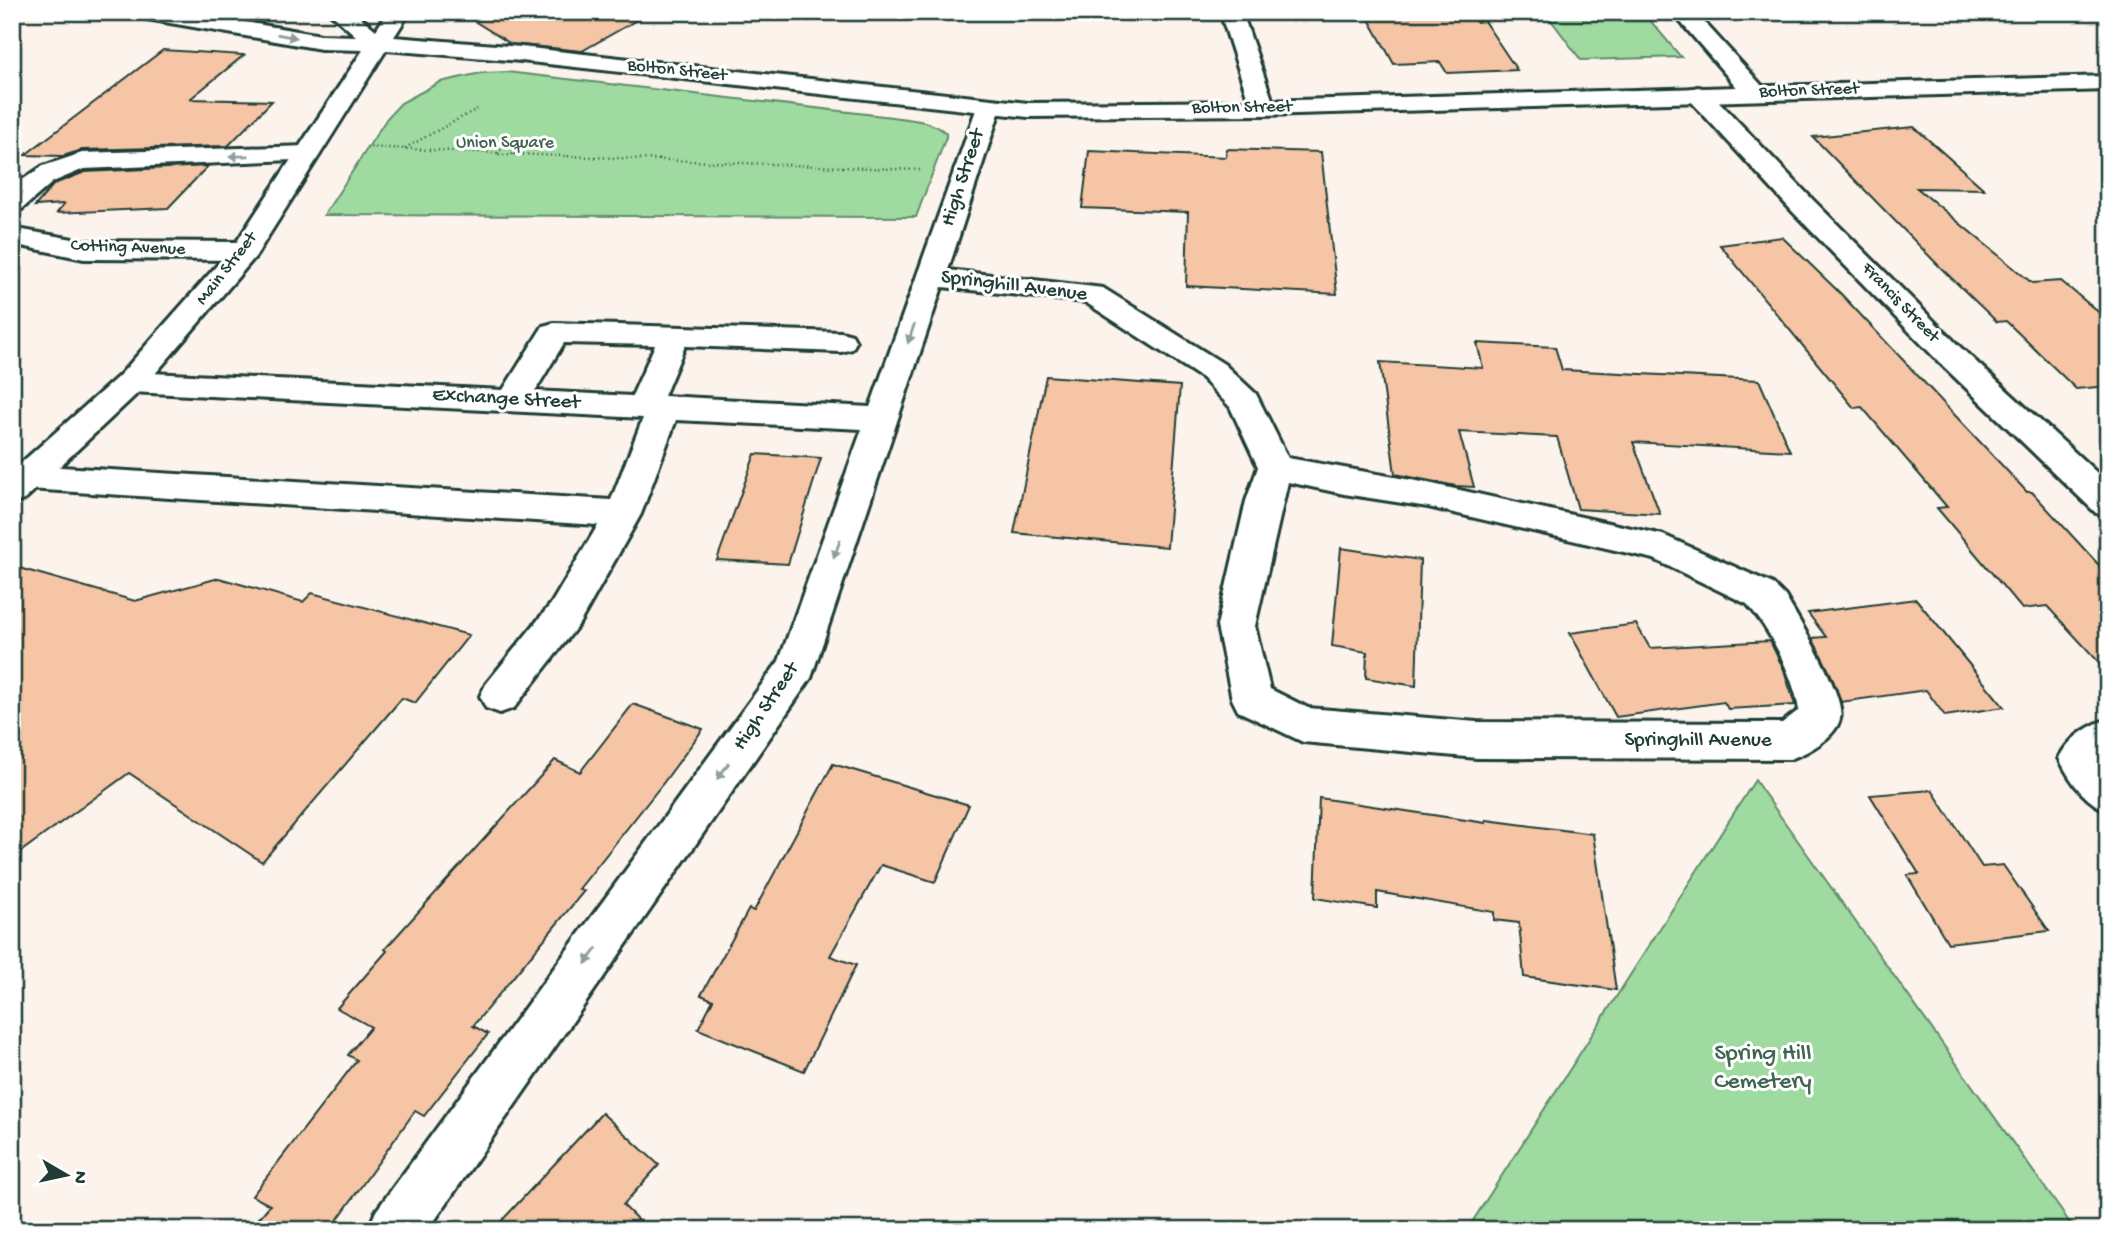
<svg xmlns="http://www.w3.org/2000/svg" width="2120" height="1242" viewBox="0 0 2120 1242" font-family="'Gochi Hand',sans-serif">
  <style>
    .green { fill: #9fdaa1; stroke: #5f8c6a; stroke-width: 2 }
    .building { fill: #f6c5a5; stroke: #1f3d34; stroke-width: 2 }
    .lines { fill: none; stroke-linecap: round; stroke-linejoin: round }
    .minor-casing { stroke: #1f3d34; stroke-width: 6 }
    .major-casing { stroke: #1f3d34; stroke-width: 6 }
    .path { stroke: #1f3d34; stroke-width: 2.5; stroke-dasharray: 1 3.5; stroke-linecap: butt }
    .minor { fill: #fff; fill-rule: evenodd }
    .major { fill: #fff; fill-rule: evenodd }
    .oneway { fill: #8f9e9a }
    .labels { text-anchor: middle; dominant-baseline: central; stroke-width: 6; stroke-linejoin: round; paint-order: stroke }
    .far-street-label { font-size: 18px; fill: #1f3d34; stroke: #fff }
    .far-park-label { font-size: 18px; fill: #3f644f; stroke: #fff }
    .street-label { font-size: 21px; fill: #1f3d34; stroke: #fff }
    .near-park-label { font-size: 24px; fill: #3f644f; stroke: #fff }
  </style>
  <rect width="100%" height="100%" fill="#fdf3ed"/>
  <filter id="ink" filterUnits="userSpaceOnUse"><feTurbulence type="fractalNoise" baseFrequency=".0143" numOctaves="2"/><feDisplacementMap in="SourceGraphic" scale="14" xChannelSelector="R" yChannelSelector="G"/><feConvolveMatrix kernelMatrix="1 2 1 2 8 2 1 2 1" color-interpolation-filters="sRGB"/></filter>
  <g filter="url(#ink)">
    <g class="green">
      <path d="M 1545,12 L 1643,12 L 1681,57 L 1581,60 Z"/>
      <path d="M 507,72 L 892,117 C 910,120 932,120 946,133 L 946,137 L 916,217 L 324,215 L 387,118 L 401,103 L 440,82 L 481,73 Z"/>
      <path d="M 1755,780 L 1761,789 L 2075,1230 L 1467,1230 Z"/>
    </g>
    <g class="building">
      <path d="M 460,12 L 651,12 L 582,51 L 511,44 Z"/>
      <path d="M 1365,12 L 1470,12 L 1476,22 L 1484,21 L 1517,70 L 1447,73 L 1440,62 L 1394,64 Z"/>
      <path d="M 163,50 L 244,55 L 190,99 L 272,101 L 228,146 L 82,150 L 63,156 L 25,155 Z"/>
      <path d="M 1914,127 L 1984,189 L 1917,188 L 2032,283 L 2061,281 L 2108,320 L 2108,386 L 2076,389 L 2006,321 L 1997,322 L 1942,269 L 1813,137 Z"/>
      <path d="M 1226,149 L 1321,152 L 1337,294 L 1186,286 L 1188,212 L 1082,208 L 1089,151 L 1226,157 Z"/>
      <path d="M 208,166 L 168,208 L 57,213 L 64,204 L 35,206 L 54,184 L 85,172 Z"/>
      <path d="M 1782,237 L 1841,294 L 2027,492 L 2032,492 L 2108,575 L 2108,672 L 2047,606 L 2022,609 L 1937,508 L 1947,507 L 1862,407 L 1854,408 L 1720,245 Z"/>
      <path d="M 1477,343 L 1555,347 L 1562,370 L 1759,380 L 1790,451 L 1633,442 L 1660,514 L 1578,509 L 1557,437 L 1459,432 L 1474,487 L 1456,486 L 1395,474 L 1380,362 L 1483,368 Z"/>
      <path d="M 1046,376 L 1180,386 L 1167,547 L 1014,533 Z"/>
      <path d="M 755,454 L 821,458 L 788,564 L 717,560 Z"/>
      <path d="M 1341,548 L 1420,560 L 1416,686 L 1366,678 L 1367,652 L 1332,646 Z"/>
      <path d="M 12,566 L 135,601 L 219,578 L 303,602 L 312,593 L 469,635 L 415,703 L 402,698 L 262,862 L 129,773 L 12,858 Z"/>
      <path d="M 1916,599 L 2004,707 L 1945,716 L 1926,690 L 1841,702 L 1831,675 L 1812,638 L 1826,637 L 1808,613 Z"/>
      <path d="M 1636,624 L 1650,648 L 1770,641 L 1784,670 L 1795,705 L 1728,709 L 1724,702 L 1616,717 L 1570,633 Z"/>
      <path d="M 633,704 L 703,729 L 664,782 L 579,889 L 584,891 L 473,1026 L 488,1034 L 424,1116 L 415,1111 L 330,1230 L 249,1230 L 270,1205 L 252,1196 L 357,1060 L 348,1055 L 371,1027 L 337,1008 L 387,951 L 385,949 L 555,760 L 580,772 Z"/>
      <path d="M 833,764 L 969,805 L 935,882 L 881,865 L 830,956 L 856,965 L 804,1071 L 698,1029 L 713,1000 L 701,995 L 749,909 L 754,911 Z"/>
      <path d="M 1932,790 L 1982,867 L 2003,865 L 2049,931 L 1948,943 L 1907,875 L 1919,874 L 1870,795 Z"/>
      <path d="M 1319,798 L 1486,823 L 1486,820 L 1593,834 L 1616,990 L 1524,977 L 1519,923 L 1494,920 L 1494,912 L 1377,892 L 1377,908 L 1315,898 Z"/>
      <path d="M 602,1113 L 659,1165 L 623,1205 L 648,1230 L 493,1230 Z"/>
    </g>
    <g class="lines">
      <g class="minor-casing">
        <g id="minor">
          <path d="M 1220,12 L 1242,12 L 1275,108 L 1272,113 L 1263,115 L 1254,113 L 1251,108 Z"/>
          <path d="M 1672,12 L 1695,12 L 1764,88 L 1767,93 L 1764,98 L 1755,100 L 1746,98 Z"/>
          <path d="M 1698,87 L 1707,89 L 1813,200 L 1961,348 L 2108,483 L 2108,517 L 2096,513 L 1939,362 L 1793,212 L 1689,99 L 1686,94 L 1689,89 Z"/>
          <path d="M 989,100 L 998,102 L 1001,107 L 948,270 L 1103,288 L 1224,364 L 1256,394 L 1288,458 L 1428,483 L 1663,535 L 1773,584 L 1785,596 C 1798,619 1847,697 1840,719 C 1835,738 1807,753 1790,759 L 1477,758 L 1303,742 L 1238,711 L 1232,699 L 1217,626 L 1246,501 L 1258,467 L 1230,407 L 1202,378 L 1085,302 L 942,287 L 811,678 L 428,1230 L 368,1230 L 376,1211 L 779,661 L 862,429 L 676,420 L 641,514 L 579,624 L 514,708 L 500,713 L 486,708 L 480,696 L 486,684 L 551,604 L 598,525 L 28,489 L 16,486 L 12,474 L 16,468 L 28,465 L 611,500 L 643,418 L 131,392 L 120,389 L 115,382 L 120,375 L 131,372 L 503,390 L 543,326 L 554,323 L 841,332 L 852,335 L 856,342 L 852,349 L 841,352 L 685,346 L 664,396 L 870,407 L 977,107 L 980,102 ZM 564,343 L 655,345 L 632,396 L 535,391 ZM 1288,482 L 1344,494 L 1428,507 L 1654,559 L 1747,604 C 1769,627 1795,679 1799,710 L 1782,723 L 1477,722 L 1308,708 L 1270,689 L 1255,626 Z"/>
          <path d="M 307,146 L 316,149 L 320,154 L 316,159 L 84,169 L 53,182 L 22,209 L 12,211 L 12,187 L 43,166 L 82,153 Z"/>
          <path d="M 12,228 L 84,241 L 245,242 L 255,245 L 259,251 L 255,257 L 245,260 L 84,259 L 12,244 Z"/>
          <path d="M 2108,719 L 2108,811 C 2085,803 2069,779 2059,758 C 2068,739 2087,726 2108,719 Z"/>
        </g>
      </g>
      <g class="major-casing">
        <path id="major" d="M 136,12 L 187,12 L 321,35 L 356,36 L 329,12 L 354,12 L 376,30 L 388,12 L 410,12 L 394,37 L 521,47 L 1028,103 L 1263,101 L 2108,76 L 2108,90 L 1263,115 L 1028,117 L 521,61 L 386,50 L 255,257 L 142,389 L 24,500 L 12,503 L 12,471 L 120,375 L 234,246 L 363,50 L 321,49 L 147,19 L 139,17 Z"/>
      </g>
      <g class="path">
        <path d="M 366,147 L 497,153"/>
        <path d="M 405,148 L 477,109"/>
        <path d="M 509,148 L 514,151 L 512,155 L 497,155 L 500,150 Z"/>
        <path d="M 514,154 L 920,170"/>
      </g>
      <use href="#minor" class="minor"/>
      <use href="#major" class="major"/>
    </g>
    <defs><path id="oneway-solid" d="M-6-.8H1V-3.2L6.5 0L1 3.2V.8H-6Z" transform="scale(1.75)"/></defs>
    <g class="oneway">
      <use href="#oneway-solid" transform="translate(287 36) rotate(10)"/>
      <use href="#oneway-solid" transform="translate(239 156) rotate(179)"/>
      <use href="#oneway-solid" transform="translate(911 334) rotate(109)"/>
      <use href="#oneway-solid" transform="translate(837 549) rotate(109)"/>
      <use href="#oneway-solid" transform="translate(723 771) rotate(126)"/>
      <use href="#oneway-solid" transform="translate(591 956) rotate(126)"/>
    </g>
  </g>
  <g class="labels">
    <g class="far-street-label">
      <text transform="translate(677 71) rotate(6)">Bolton Street</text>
      <text transform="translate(1809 91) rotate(-2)">Bolton Street</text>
      <text transform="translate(1242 108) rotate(-1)">Bolton Street</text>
      <text transform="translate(128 248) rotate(2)">Cotting Avenue</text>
      <text transform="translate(227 269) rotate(-52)">Main Street</text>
      <text transform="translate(1900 303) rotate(46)">Francis Street</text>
    </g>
    <g class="far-park-label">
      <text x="505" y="143">Union Square</text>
    </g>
    <g class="street-label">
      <text transform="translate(964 178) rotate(-72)">High Street</text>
      <text transform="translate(1014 287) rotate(7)">Springhill Avenue</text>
      <text transform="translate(506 400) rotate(3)">Exchange Street</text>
      <text transform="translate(767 707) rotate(-56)">High Street</text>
      <text x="1698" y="741">Springhill Avenue</text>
    </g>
    <g class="near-park-label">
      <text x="1763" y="1054">Spring Hill<tspan x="1763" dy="28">Cemetery</tspan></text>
    </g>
  </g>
  <rect width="2120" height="1242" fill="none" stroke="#fff" stroke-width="42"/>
  <rect x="21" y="21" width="2078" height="1200" fill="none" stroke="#1f3d34" stroke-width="2.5" filter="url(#ink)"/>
  <g transform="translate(66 1175) rotate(99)" stroke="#ffffff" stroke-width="5" paint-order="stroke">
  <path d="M0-5L12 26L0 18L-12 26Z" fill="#1f3d34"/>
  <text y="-10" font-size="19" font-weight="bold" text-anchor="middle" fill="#1f3d34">N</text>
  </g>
</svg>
